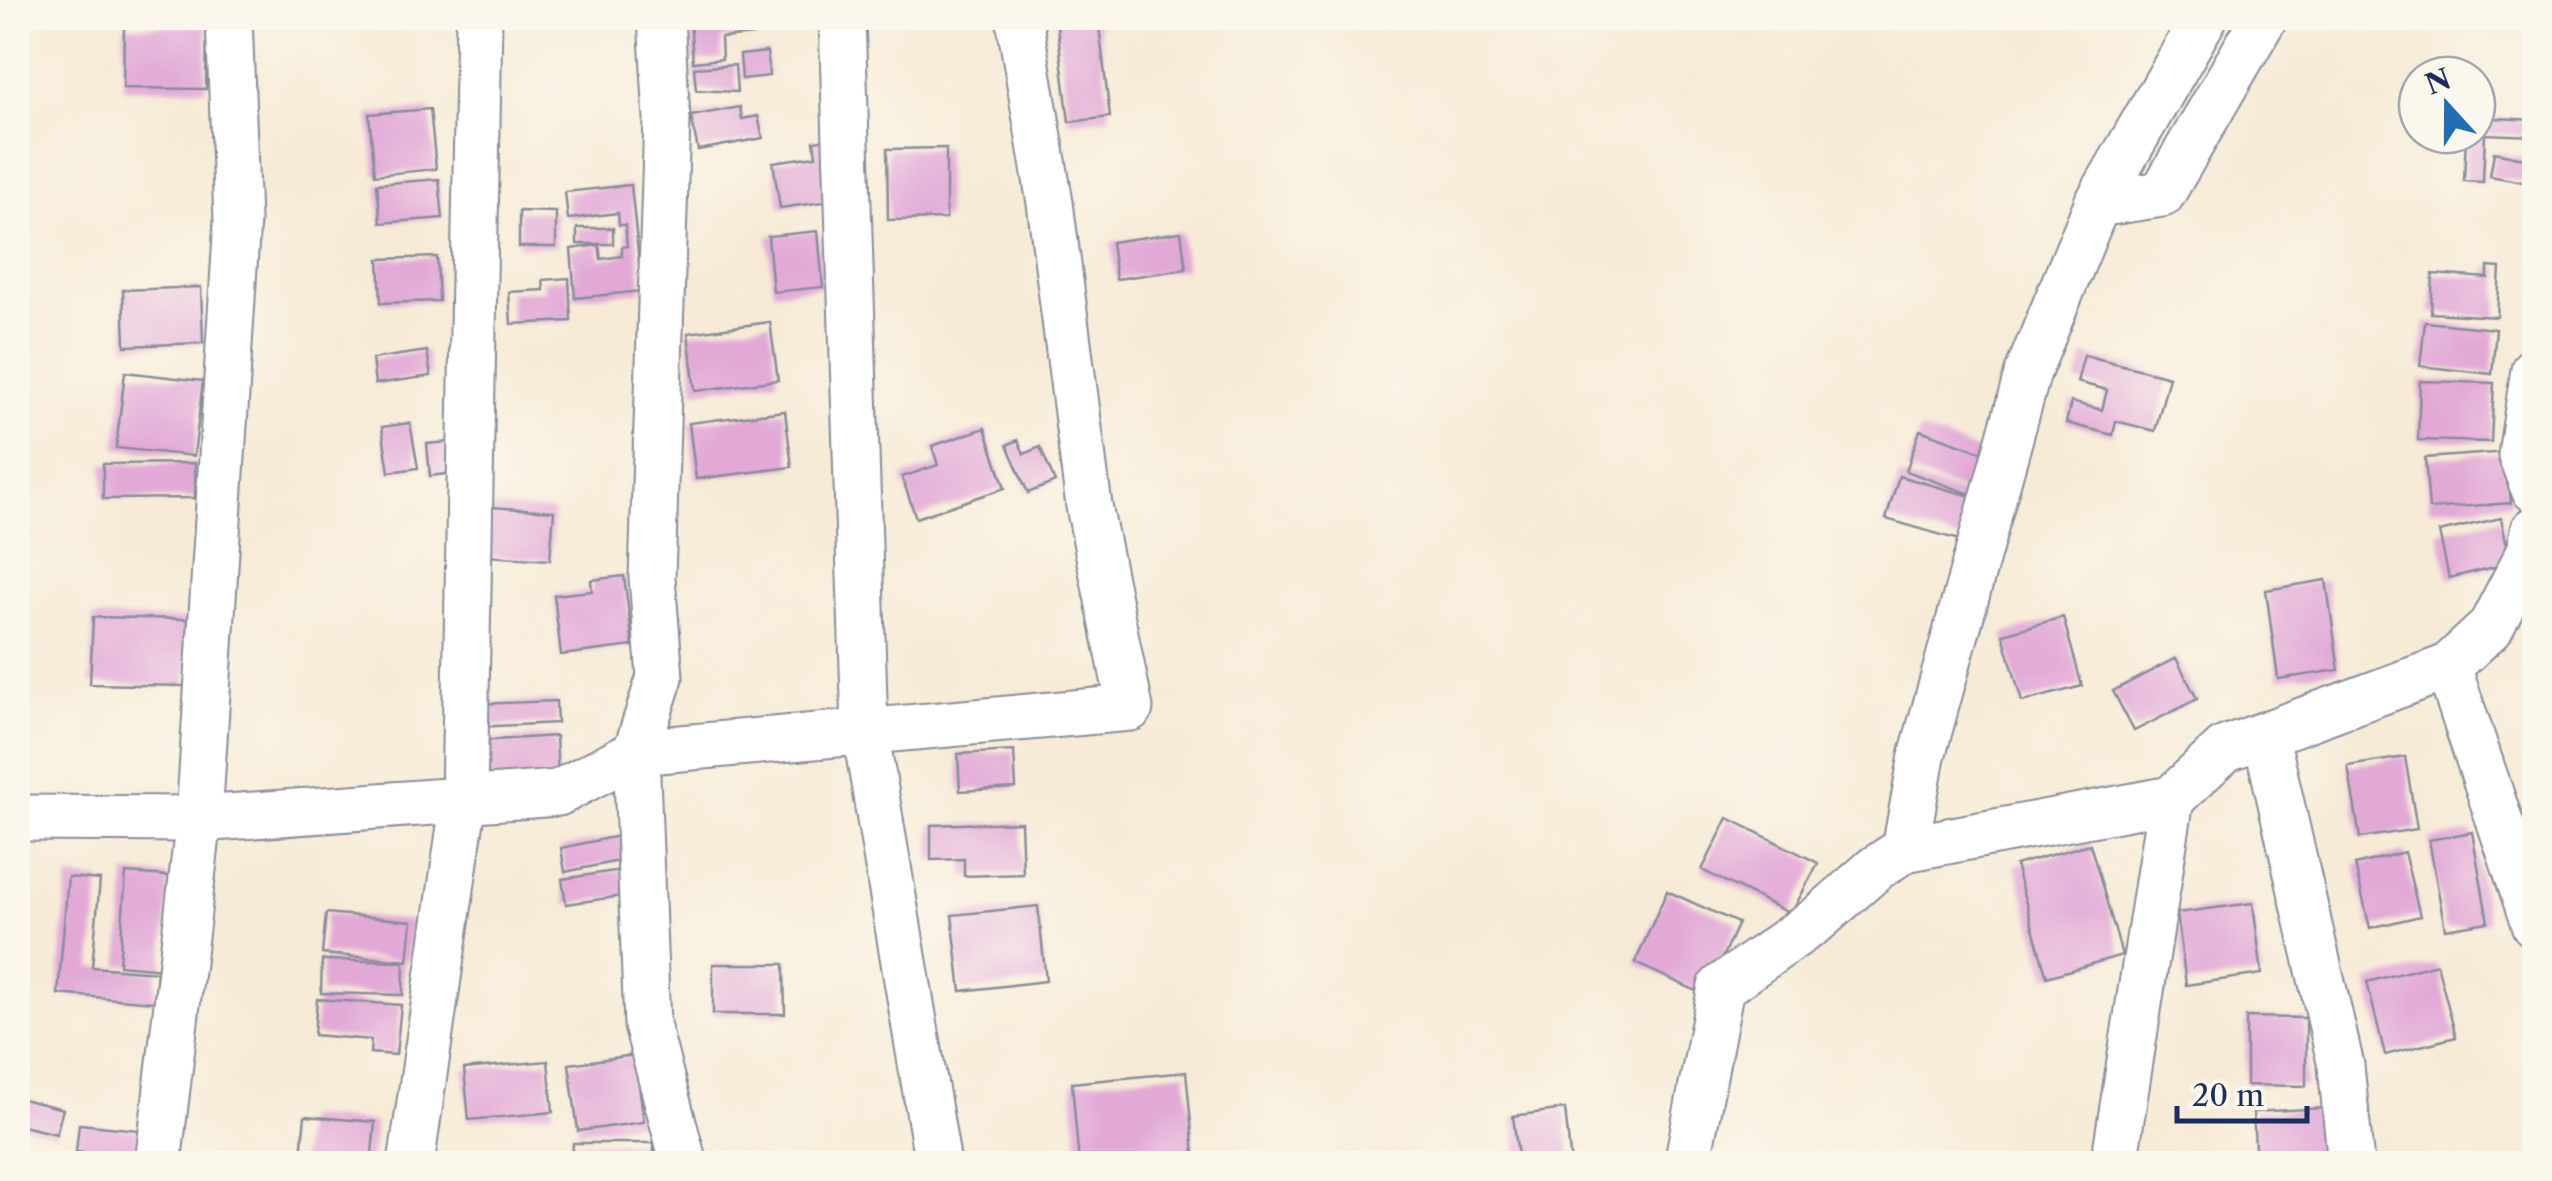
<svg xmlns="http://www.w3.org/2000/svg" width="2552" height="1181" viewBox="0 0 2552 1181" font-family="'Libre Caslon Text',serif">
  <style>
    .building { fill: #e2a9d7 }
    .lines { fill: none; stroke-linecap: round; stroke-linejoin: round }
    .minor-casing { stroke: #898d9a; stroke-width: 49 }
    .minor { stroke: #fff; stroke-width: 45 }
  </style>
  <rect width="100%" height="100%" fill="#fbf7ec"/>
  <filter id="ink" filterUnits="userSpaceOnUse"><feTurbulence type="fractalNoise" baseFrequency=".01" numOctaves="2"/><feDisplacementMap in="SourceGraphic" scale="20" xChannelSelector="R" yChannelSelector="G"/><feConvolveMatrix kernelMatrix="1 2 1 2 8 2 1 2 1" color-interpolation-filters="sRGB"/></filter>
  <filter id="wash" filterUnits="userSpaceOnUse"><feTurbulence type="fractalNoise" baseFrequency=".0048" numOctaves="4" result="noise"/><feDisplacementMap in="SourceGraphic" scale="40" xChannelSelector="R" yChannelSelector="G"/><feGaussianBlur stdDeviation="2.25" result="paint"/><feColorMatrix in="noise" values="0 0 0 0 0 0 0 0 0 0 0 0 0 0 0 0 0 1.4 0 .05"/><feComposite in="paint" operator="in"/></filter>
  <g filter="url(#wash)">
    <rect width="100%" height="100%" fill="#f7ebd7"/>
    <g id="blocks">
      <g class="building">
        <path d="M 690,18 L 753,18 L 753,35 L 721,38 L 722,59 L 693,62 Z"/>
        <path d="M 861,18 L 904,18 L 904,20 L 861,24 Z"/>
        <path d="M 1056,18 L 1098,18 L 1110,117 L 1069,122 Z"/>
        <path d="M 124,26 L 207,26 L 206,89 L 123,88 Z"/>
        <path d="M 767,52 L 769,76 L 742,79 L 740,55 Z"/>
        <path d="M 735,65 L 737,92 L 696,90 L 694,68 Z"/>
        <path d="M 740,107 L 742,119 L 758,116 L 763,138 L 698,150 L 691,116 Z"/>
        <path d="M 430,109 L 436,169 L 375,175 L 369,114 Z"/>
        <path d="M 2477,117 L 2534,120 L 2534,136 L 2485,134 L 2483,182 L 2464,181 L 2466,135 L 2477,135 Z"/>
        <path d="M 828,139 L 837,200 L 780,208 L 773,162 L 816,156 L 814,141 Z"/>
        <path d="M 946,148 L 946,219 L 888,220 L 887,149 Z"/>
        <path d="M 2494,152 L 2534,160 L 2534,184 L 2490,176 Z"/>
        <path d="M 439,179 L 443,218 L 381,223 L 377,184 Z"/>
        <path d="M 631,185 L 642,291 L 575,298 L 571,249 L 599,245 L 601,259 L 622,256 L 622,247 L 627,246 L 625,225 L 619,225 L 618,213 L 568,219 L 565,192 Z"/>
        <path d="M 519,211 L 556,212 L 556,247 L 519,247 Z"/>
        <rect x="577" y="228" width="36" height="16"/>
        <path d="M 818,231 L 823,287 L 773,292 L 768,236 Z"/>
        <path d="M 1181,232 L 1186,269 L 1116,279 L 1111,242 Z"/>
        <path d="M 437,257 L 439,301 L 381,303 L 379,259 Z"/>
        <path d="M 2488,267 L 2500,268 L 2497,317 L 2431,313 L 2433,274 L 2488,278 Z"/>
        <path d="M 569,278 L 571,321 L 511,324 L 509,292 L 544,290 L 543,280 Z"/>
        <path d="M 201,287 L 203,343 L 125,346 L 123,290 Z"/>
        <path d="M 770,322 L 778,380 L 695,391 L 688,333 Z"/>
        <path d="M 2425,322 L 2496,329 L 2492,374 L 2420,366 Z"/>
        <path d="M 427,351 L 431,376 L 375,384 L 372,359 Z"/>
        <path d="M 2084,355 L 2169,377 L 2155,431 L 2116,421 L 2113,435 L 2066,423 L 2071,402 L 2102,410 L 2107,390 L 2077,382 Z"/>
        <path d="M 125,372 L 203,381 L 194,456 L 116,448 Z"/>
        <path d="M 2420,381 L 2494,383 L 2491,442 L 2418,440 Z"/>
        <path d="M 785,411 L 792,467 L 696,479 L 689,423 Z"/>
        <path d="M 410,423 L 418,468 L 389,472 L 382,427 Z"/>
        <path d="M 985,428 L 1005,488 L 916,518 L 902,477 L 938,465 L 932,446 Z"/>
        <path d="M 1920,430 L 1990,455 L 1976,496 L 1906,471 Z"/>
        <path d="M 1018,440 L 1024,454 L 1040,447 L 1055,482 L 1028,493 L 1007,445 Z"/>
        <path d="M 450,442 L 453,473 L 430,476 L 427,444 Z"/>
        <path d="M 2507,452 L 2511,503 L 2429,509 L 2425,458 Z"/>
        <path d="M 195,463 L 195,498 L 103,499 L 103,464 Z"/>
        <path d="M 1899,476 L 1971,496 L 1959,540 L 1886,519 Z"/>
        <path d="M 490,507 L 554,511 L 550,560 L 487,556 Z"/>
        <path d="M 2501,518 L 2511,563 L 2449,578 L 2439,532 Z"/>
        <path d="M 624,576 L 633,646 L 561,655 L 554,595 L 592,591 L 591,580 Z"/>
        <path d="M 2326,580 L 2339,670 L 2278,679 L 2266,590 Z"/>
        <path d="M 93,617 L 188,619 L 186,686 L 90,684 Z"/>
        <path d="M 2063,617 L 2082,686 L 2022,702 L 2003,634 Z"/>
        <path d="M 2176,658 L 2197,699 L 2134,731 L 2113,691 Z"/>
        <path d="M 556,701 L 557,723 L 477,727 L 476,704 Z"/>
        <path d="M 556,736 L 558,777 L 480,789 L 477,741 Z"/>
        <path d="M 1014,751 L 1016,788 L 960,791 L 958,754 Z"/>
        <path d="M 2405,757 L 2417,829 L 2360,838 L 2348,766 Z"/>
        <path d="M 1728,818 L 1818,863 L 1791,914 L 1702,870 Z"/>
        <path d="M 1021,822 L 1023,874 L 964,876 L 964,859 L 931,860 L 931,825 Z"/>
        <path d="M 2472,832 L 2488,922 L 2445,929 L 2429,840 Z"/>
        <path d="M 628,834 L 633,858 L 565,872 L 561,848 Z"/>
        <path d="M 2090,844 L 2122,955 L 2047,977 L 2015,865 Z"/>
        <path d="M 2404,852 L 2420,916 L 2370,928 L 2355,865 Z"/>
        <path d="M 634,868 L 637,894 L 566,904 L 562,879 Z"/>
        <path d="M 126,873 L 169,876 L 163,969 L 119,965 Z"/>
        <path d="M 68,877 L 100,880 L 92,967 L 157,972 L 154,1002 L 58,994 Z"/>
        <path d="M 1667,891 L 1738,923 L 1705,995 L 1635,963 Z"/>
        <path d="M 2253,903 L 2262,974 L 2186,985 L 2177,913 Z"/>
        <path d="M 1038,906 L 1046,981 L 961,991 L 952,915 Z"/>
        <path d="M 326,913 L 412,921 L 408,961 L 322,954 Z"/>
        <path d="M 322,960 L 404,962 L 403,995 L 321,993 Z"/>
        <path d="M 713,964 L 784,964 L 785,1014 L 713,1014 Z"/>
        <path d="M 2437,964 L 2456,1037 L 2385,1055 L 2367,982 Z"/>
        <path d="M 317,999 L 401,1005 L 396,1055 L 370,1053 L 371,1040 L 314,1035 Z"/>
        <path d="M 2246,1017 L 2306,1018 L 2306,1086 L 2246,1085 Z"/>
        <path d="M 635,1055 L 644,1122 L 578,1131 L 569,1064 Z"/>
        <path d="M 548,1061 L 553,1112 L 469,1120 L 464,1069 Z"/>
        <path d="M 1186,1072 L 1195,1164 L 1079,1164 L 1072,1083 Z"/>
        <path d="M 18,1098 L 63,1109 L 56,1134 L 18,1125 Z"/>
        <path d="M 2325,1108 L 2327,1164 L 2256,1164 L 2253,1112 Z"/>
        <path d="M 1565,1109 L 1571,1164 L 1519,1164 L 1513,1116 Z"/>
        <path d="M 305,1116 L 375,1122 L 371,1164 L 300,1164 Z"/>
        <path d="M 79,1124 L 139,1130 L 136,1158 L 76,1152 Z"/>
        <path d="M 573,1143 L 654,1143 L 654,1164 L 572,1164 Z"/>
      </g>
    </g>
  </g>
  <g filter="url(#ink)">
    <use href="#blocks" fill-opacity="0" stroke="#898d9a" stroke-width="2.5"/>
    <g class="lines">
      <g class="minor-casing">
        <g id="minor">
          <path d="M 661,18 L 667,119 L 652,578 L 660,677 L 636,752 L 647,1025 L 684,1164"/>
          <path d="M 842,18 L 865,730 L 938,1164"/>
          <path d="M 2097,204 L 2162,194 L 2264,18"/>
          <path d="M 2534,370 L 2521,455 L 2534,489"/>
          <path d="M 2448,667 L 2534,924"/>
          <path d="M 2266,737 L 2341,1066 L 2351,1164"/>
          <path d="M 18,818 L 199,819 L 558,793 L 636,752 L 1130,708 L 1089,506 L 1050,203 L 1019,18"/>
          <path d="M 1905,849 L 2171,799 L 2225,749 L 2448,667 L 2490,628 L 2530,551 L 2534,530"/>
          <path d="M 158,1164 L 199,819 L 237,220 L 229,18"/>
          <path d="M 411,1164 L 464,799 L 479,18"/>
          <path d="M 1687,1164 L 1721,987 L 1818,919 L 1876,868 L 1905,849 L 1922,756 L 2028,372 L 2097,204 L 2204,18"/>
          <path d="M 2114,1164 L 2171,799"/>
        </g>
      </g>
      <use href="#minor" class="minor"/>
    </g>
  </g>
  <rect width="2552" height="1181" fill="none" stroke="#fbf7ec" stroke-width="60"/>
  <g transform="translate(2447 105) rotate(339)"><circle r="48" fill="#fbf7ec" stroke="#a1a7b3" stroke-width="2.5"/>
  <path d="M0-8L18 38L0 25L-18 38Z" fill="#1f6fb2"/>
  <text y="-15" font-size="28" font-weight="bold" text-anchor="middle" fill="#1b2f5e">N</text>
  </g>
  <path d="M2177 1106v15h130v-15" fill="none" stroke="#1b2f5e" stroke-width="5"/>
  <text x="2192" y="1106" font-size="30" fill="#1b2f5e" stroke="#fbf7ec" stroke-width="8" paint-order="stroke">20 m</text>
</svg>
